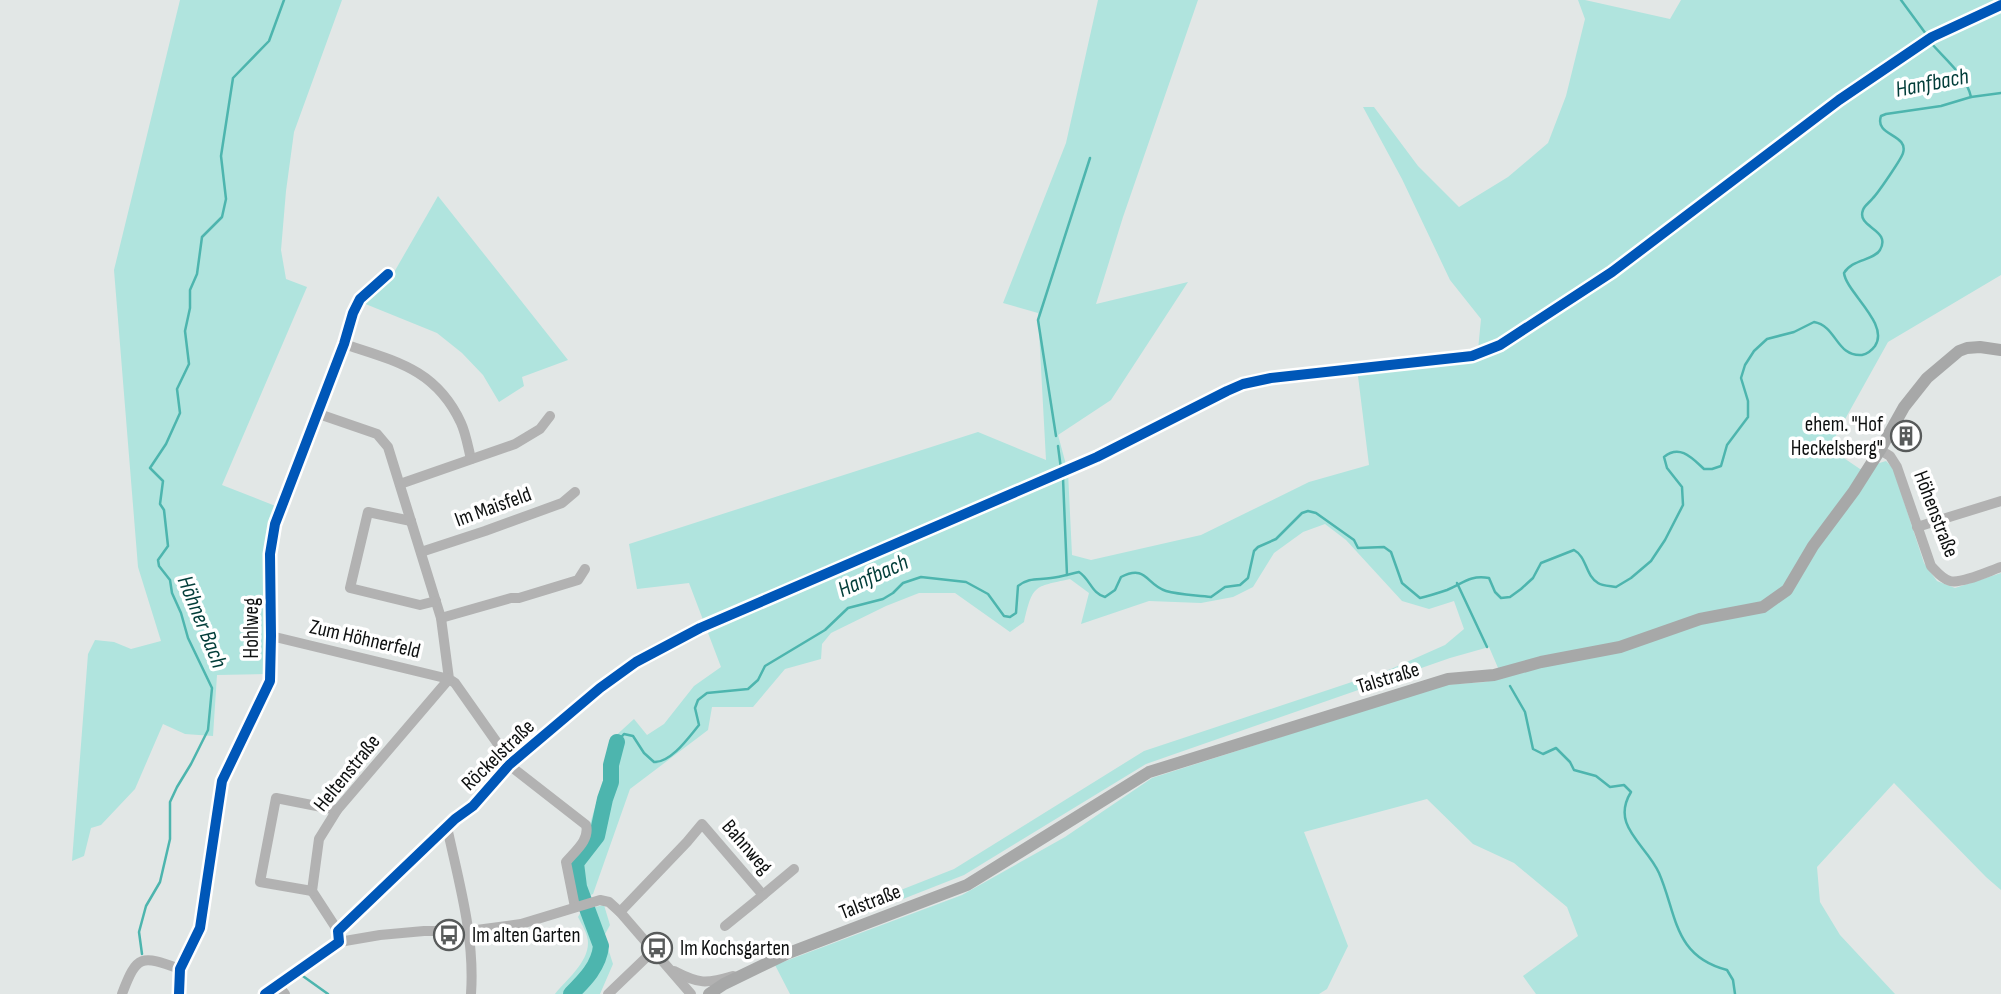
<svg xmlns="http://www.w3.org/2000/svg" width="2001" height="994" viewBox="0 0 2001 994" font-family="'Sofia Sans Condensed',sans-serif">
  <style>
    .green { fill: #b0e4de }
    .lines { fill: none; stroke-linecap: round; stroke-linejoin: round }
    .stream { stroke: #4db5ae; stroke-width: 2.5 }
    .river { stroke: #4db5ae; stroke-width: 16 }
    .minor { stroke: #b2b2b2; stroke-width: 10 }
    .secondary { stroke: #a7a8a8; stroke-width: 12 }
    .cycleway-casing { stroke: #fff; stroke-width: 15 }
    .cycleway { stroke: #0057b8; stroke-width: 10 }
    .labels { text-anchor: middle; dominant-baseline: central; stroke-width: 7; stroke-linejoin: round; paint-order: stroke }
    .poi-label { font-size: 21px; fill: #0e1010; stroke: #fff; text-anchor: start }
    .street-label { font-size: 21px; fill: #0e1010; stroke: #fff }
    .water-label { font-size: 23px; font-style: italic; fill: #023d39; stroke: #fff }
  </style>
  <rect width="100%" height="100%" fill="#e2e7e6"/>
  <g class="green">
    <path d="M 180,0 L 342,0 L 294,132 L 286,191 L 281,250 L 286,279 L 307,287 L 222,485 L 278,507 L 272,524 L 269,674 L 217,675 L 213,736 L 185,734 L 163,724 L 135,789 L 101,825 L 91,828 L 84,856 L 72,861 L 88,654 L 95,640 L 114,642 L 131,649 L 161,641 L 138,567 L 114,270 Z"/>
    <path d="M 1098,0 L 1198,0 L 1123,217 L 1096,304 L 1188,282 L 1111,400 L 1058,435 L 1068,472 L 1072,555 L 1091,560 L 1201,535 L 1309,482 L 1369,465 L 1357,368 L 1478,350 L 1481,319 L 1450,280 L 1402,179 L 1363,107 L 1374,107 L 1418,166 L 1459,207 L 1508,177 L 1548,143 L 1566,96 L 1585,19 L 1578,0 L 1585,0 L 1670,19 L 1681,0 L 2001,0 L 2001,275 L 1888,342 L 1829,448 L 1860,469 L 1886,461 L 1893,468 L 1924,563 L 1937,581 L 1955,588 L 2001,573 L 2001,890 L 1986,877 L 1894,783 L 1817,867 L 1820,902 L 1840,935 L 1895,994 L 1536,994 L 1523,976 L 1578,936 L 1567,907 L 1514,863 L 1473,844 L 1427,799 L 1304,832 L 1348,946 L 1327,989 L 1319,994 L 790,994 L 775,965 L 962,895 L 1065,837 L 1152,778 L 1443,685 L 1485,682 L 1502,677 L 1489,647 L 1450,658 L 1146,764 L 964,875 L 847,921 L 845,912 L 954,869 L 1144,751 L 1391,669 L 1445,645 L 1464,629 L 1454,601 L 1429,609 L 1402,601 L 1346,540 L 1325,524 L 1303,532 L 1274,553 L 1253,587 L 1233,597 L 1201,603 L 1149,601 L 1081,624 L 1089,593 L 1070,579 C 1033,587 1033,585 1024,622 L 1010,632 L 955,593 L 919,593 L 886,606 L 831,633 L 822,644 L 821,659 L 785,669 L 753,707 L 712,707 L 708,730 L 630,789 L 593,894 L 581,899 L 572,869 L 585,841 L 604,777 L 611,740 L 634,719 L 647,735 L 664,724 L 694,686 L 721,667 L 689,583 L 637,589 L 629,544 L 978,432 L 1046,460 L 1038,313 L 1003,303 L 1066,143 Z"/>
    <path d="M 438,196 L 568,360 L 522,377 L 524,386 L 499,402 L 483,375 L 462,353 L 437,333 L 363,303 L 389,281 Z"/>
    <path d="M 604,905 L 610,925 L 604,936 L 613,964 L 600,994 L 555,994 C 566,980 588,963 588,943 C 588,934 582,925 578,917 L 582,910 Z"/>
  </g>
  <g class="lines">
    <g class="stream">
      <path d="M 1901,0 L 1926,34"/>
      <path d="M 1932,44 C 1945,59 1967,77 1971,97"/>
      <path d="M 1056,436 L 1038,320 L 1090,158"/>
      <path d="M 1058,446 L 1061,469"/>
      <path d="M 1063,478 L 1067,575"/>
      <path d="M 1457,583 L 1487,647"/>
      <path d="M 1510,686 L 1525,712 L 1533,749 L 1543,754 L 1556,748 L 1570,762 L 1574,770 L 1596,776 L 1610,787 L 1624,785 L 1631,792 C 1610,826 1646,844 1659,873 C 1677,914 1673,956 1727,970 L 1733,980 L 1735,994"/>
      <path d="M 617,742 L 624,734 L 633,736 L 644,753 L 654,762 C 671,763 689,737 699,725 L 695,708 L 698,700 L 707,693 L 748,689 L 758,680 L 765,666 L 825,630 L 848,608 L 883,599 L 893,593 L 903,583 L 921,577 L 966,582 L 988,594 L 1004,616 L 1010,617 L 1016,613 L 1018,586 C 1029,577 1038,580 1051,578 C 1060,577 1070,574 1079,572 C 1090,579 1092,594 1105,597 L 1115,590 L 1121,577 C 1147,564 1146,585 1166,591 C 1180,595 1197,595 1211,597 L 1225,587 L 1240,585 L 1248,578 L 1254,551 L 1258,547 L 1276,539 L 1302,513 L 1308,511 L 1316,513 L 1354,540 L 1358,548 L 1384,547 L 1391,552 L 1402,583 L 1420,598 C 1429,596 1438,593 1447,590 C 1464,583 1469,575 1489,578 L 1495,592 L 1501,598 L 1510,597 L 1521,589 L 1533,578 L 1541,563 L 1574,550 C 1587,557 1585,575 1598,583 C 1602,586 1611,586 1616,587 L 1631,578 L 1651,561 L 1665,540 L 1683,505 L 1682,487 L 1667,468 L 1664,457 C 1680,444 1692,458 1704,469 L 1712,469 L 1721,466 L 1727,445 L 1748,417 L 1748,401 L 1741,378 L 1745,365 L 1754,351 L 1767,339 L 1794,332 L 1814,322 C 1837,326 1836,357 1862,355 C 1867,354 1872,350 1875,346 C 1890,324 1846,292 1844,273 C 1852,259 1873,261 1880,250 C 1892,229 1856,228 1863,210 C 1864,206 1870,202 1873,198 C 1878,193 1902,158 1903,153 C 1909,134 1874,136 1881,116 L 1886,114 L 1941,106 L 1971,97 L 2001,93"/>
      <path d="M 142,954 L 139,932 L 146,906 L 160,882 L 170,839 L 170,802 L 177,787 L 191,764 L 208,730 L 212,688 L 188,638 L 181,613 L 172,593 L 170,580 L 159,566 L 158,560 L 168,546 L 164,510 L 160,504 L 163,481 L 150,468 L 166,444 L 180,413 L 177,389 L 189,364 L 185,331 L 190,308 L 190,290 L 197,274 L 202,237 L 222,217 L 226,199 L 221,156 L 233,78 L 269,41 L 284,0"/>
      <path d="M 300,974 L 328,994"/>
    </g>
    <path class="river" d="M 571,994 C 585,980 599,966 601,946 L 579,887 L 576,863 L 597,836 L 605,799 L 611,782 L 611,765 L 617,742"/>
    <g class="minor">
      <path d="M 344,344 C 395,361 436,369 461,423 C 466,434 468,447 471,459"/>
      <path d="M 316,413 L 377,434 L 388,447 L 441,618 L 449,679 L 455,683 L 505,754 L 509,765 L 586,825 C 590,840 575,851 566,862 L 575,907"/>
      <path d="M 1880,450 L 1890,456 L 1897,467 L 1931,566 C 1936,571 1942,579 1950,581 C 1962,584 1989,571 2001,567"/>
      <path d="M 400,484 L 515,444 L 540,429 L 550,416"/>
      <path d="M 411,521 L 368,512 L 350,588 L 420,605 L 436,601"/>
      <path d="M 1917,527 L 2001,501"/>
      <path d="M 421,552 L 485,531 L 562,503 L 575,492"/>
      <path d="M 441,618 L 511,598 L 519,598 L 578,580 L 585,569"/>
      <path d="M 271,636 L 449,679 L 337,810 L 319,839 L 312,891 L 338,931 L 339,942"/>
      <path d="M 447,827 C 459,883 475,937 471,994"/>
      <path d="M 312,891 L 260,882 L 276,798 L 337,810"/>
      <path d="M 620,912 L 687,842 L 702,824 L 763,895 L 794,869"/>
      <path d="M 725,926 L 763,895"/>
      <path d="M 338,931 L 455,819 L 473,806 L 509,765 L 600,688 L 636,662 L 700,628"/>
      <path d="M 674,971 C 699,984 706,984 733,976"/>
      <path d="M 277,984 L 285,994"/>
      <path d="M 122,994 C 137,954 141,955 180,969"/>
      <path d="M 179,994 L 180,969 L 200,928 L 222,781 L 270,681 L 271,636 L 270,554 L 275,524 L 344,344 L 353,313 L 360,299 L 388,274"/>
      <path d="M 265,994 L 339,942 L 380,935 L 424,931 L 469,931 L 521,924 L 600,900 L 609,902 L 620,912 L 691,994"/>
      <path d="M 608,994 L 654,950"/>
    </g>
    <path class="secondary" d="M 709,994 L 724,984 L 786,954 L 967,885 L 1149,772 L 1448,679 L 1494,675 L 1541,662 L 1620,647 L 1700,619 L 1763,607 L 1787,590 L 1813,546 L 1854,491 L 1880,450 L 1904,407 L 1927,378 L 1959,351 L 1967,348 L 1980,347 L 2001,350"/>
    <g class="cycleway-casing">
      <g id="cycleway">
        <path d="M 179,994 L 180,969 L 200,928 L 222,781 L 270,681 L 271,636 L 270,554 L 275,524 L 344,344 L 353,313 L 360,299 L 388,274"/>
        <path d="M 265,994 L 339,942 L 338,931 L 455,819 L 473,806 L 509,765 L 600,688 L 636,662 L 700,628 L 1097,457 L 1227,391 L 1243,384 L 1271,378 L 1472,356 L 1500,345 L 1612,272 L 1839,100 L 1932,37 L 2001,5"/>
      </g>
    </g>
    <use href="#cycleway" class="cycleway"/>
  </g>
  <defs>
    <g id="building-ring" transform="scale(1.575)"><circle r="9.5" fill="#fff" stroke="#585b5b" stroke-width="1.5"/><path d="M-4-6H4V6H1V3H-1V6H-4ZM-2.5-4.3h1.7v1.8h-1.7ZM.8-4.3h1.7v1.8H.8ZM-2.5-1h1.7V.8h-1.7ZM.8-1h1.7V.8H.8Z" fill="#585b5b"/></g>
    <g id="bus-ring" transform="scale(1.575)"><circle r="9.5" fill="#fff" stroke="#585b5b" stroke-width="1.5"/><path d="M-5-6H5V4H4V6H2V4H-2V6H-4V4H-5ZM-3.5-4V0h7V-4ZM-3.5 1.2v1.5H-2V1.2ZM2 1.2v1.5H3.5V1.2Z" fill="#585b5b"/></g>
  </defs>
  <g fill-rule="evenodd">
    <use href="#building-ring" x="1906" y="436"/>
    <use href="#bus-ring" x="449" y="935"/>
    <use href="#bus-ring" x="657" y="948"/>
  </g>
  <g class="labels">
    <g class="poi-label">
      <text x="1883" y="424" text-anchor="end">ehem. "Hof<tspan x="1883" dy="24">Heckelsberg"</tspan></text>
      <text x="472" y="935">Im alten Garten</text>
      <text x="680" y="948">Im Kochsgarten</text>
    </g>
    <g class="street-label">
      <text transform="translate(493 507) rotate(-20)">Im Maisfeld</text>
      <text transform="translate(1936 514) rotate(69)">Höhenstraße</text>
      <text transform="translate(251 628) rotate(-90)">Hohlweg</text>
      <text transform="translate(365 639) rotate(13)">Zum Höhnerfeld</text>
      <text transform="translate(1388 678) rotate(-17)">Talstraße</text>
      <text transform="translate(498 755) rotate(-44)">Röckelstraße</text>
      <text transform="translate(347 773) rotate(-51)">Heltenstraße</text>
      <text transform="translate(747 847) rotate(49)">Bahnweg</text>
      <text transform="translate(870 902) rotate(-21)">Talstraße</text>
    </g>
    <g class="water-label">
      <text transform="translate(1932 83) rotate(-11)">Hanfbach</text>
      <text transform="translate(873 576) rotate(-24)">Hanfbach</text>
      <text transform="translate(202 622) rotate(68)">Höhner Bach</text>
    </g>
  </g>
</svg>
